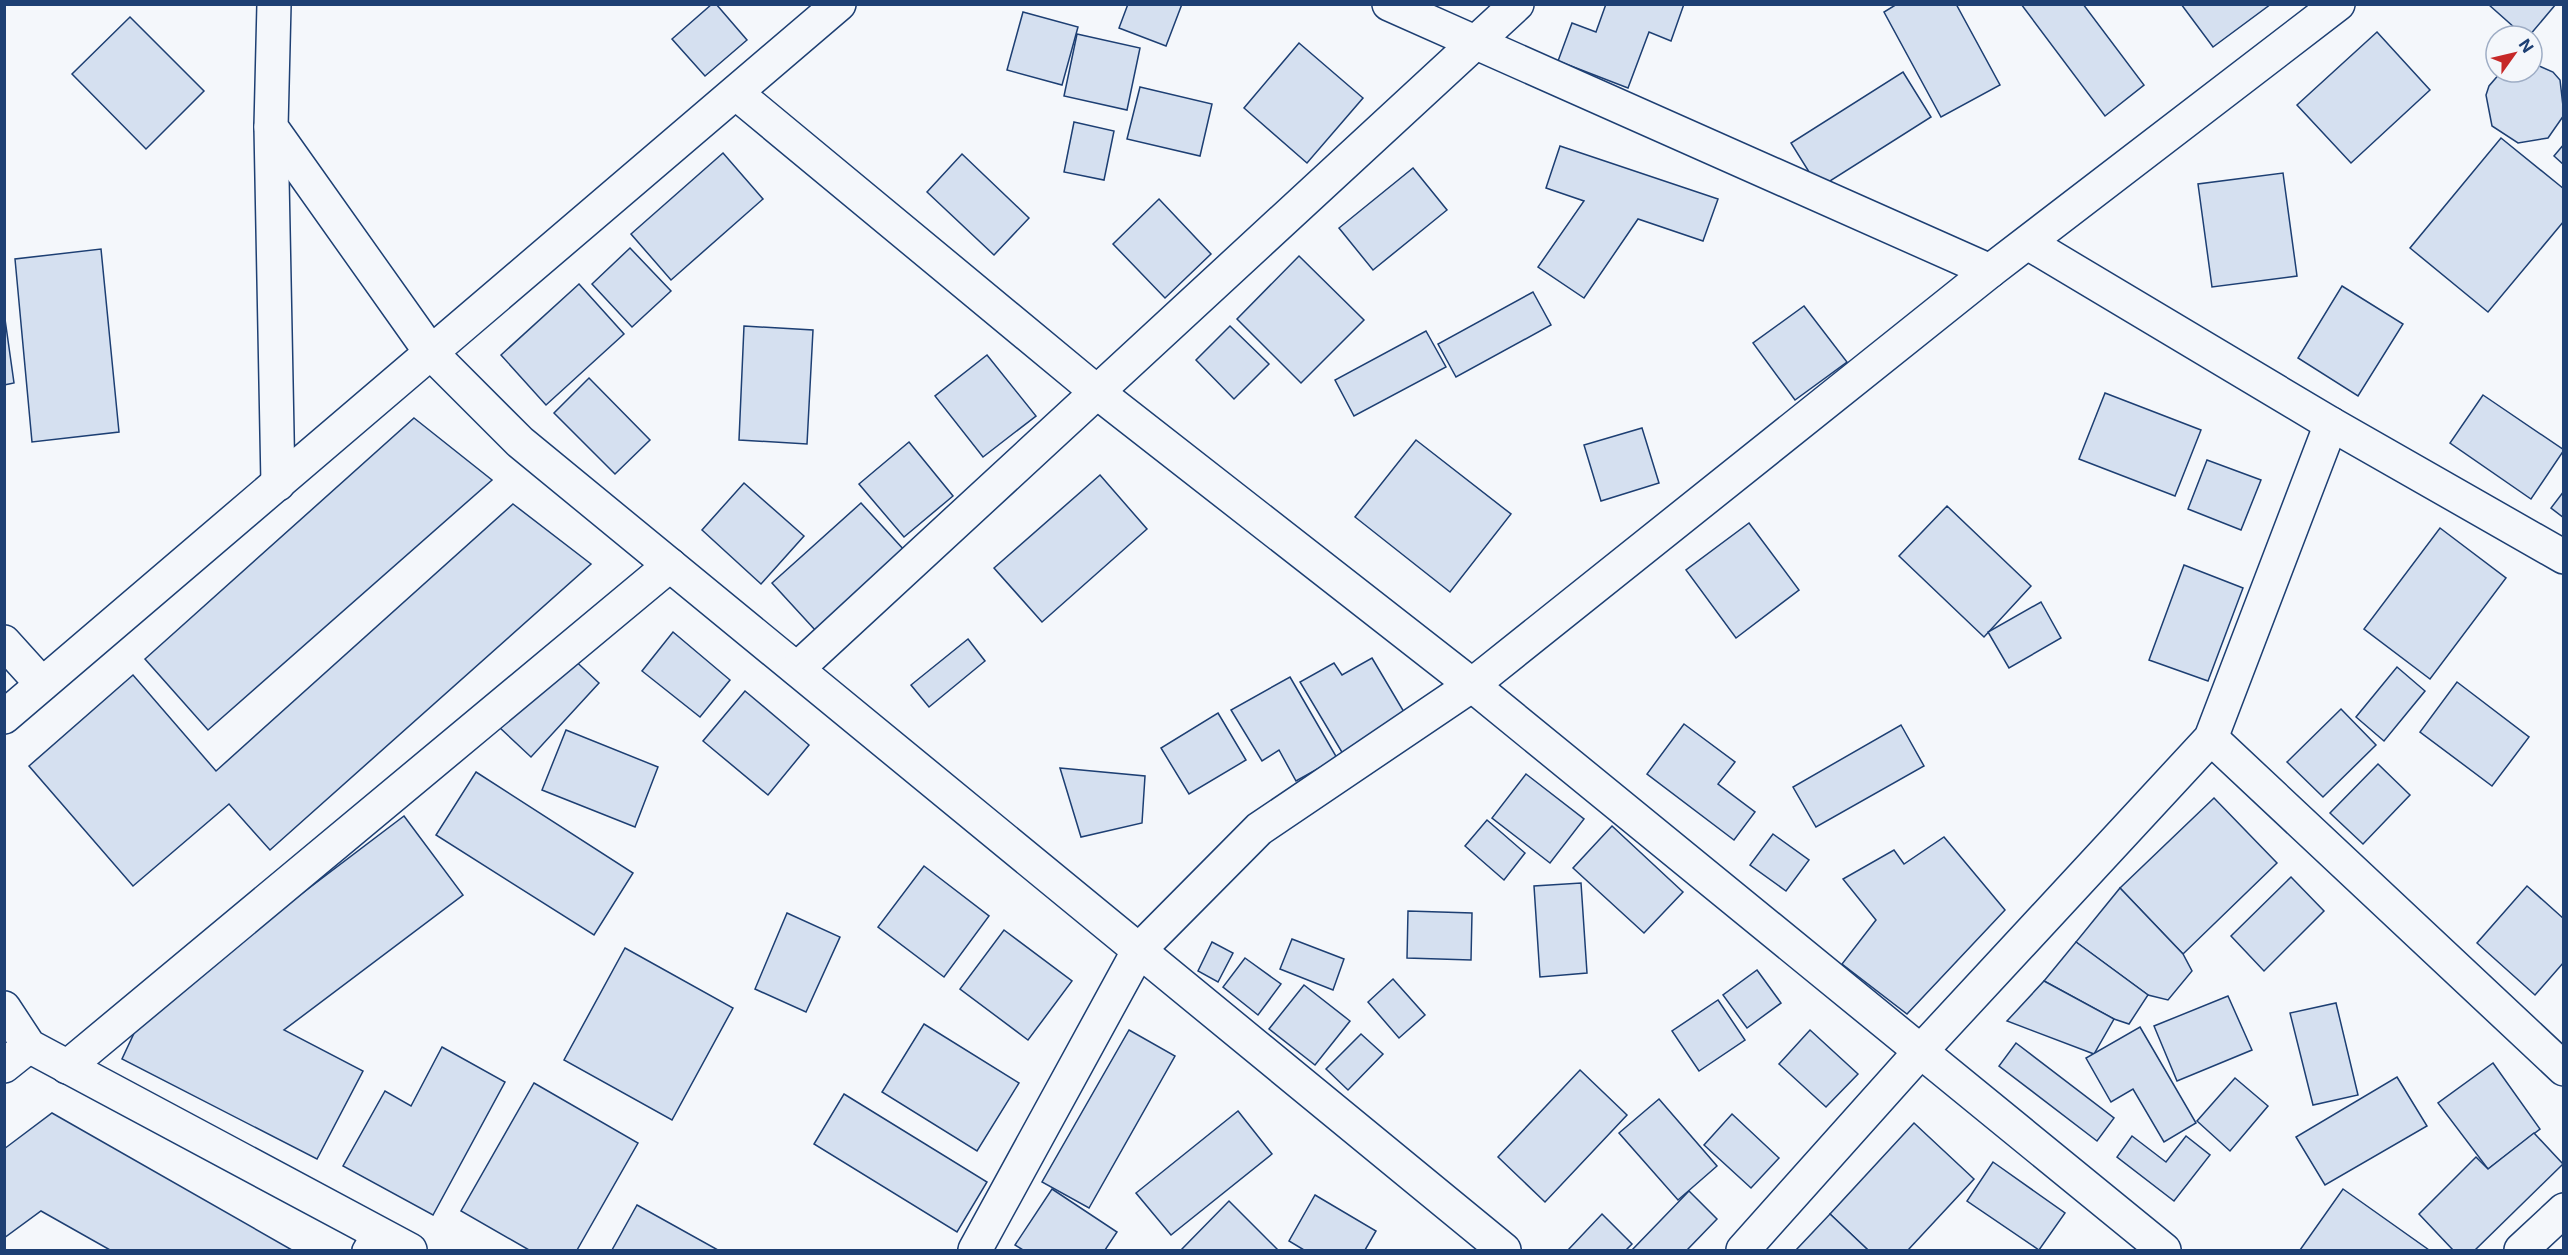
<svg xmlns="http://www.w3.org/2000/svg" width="2568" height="1255" viewBox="0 0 2568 1255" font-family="Inter,sans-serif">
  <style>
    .building { fill: #d5e0f0; stroke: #1d3f73; stroke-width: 1.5 }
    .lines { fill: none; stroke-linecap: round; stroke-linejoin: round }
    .service-casing { stroke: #1d3f73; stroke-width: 24 }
    .minor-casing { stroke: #1d3f73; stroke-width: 36 }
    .tertiary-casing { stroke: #1d3f73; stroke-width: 36 }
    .service { stroke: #f4f7fb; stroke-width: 21 }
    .minor { stroke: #f4f7fb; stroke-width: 33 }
    .tertiary { stroke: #f4f7fb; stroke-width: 33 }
  </style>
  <rect width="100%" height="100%" fill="#f4f7fb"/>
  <g class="building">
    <path d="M 712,4 L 716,4 L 747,40 L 705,76 L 672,39 Z"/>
    <path d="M 1128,4 L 1182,4 L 1166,46 L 1119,28 Z"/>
    <path d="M 1606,4 L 1684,4 L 1671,41 L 1649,32 L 1628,88 L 1558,61 L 1572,23 L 1596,32 Z"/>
    <path d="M 1897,4 L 1956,4 L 2000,85 L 1941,117 L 1884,12 Z"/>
    <path d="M 2021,4 L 2083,4 L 2144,85 L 2105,116 Z"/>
    <path d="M 2181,4 L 2271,4 L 2213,47 Z"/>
    <path d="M 2488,4 L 2556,4 L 2529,36 L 2524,36 Z"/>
    <path d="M 1023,12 L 1078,27 L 1062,85 L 1007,70 Z"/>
    <path d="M 130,17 L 204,91 L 146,149 L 72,74 Z"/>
    <path d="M 2377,32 L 2430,90 L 2351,163 L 2297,105 Z"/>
    <path d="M 1077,34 L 1140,48 L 1127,110 L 1064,96 Z"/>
    <path d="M 1299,43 L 1363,98 L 1307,163 L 1244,108 Z"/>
    <path d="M 2532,63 L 2553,72 L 2560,80 L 2564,115 L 2548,138 L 2518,143 L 2492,126 L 2486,95 L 2489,86 L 2501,72 L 2532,72 Z"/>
    <path d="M 1903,72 L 1931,117 L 1819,188 L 1791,143 Z"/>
    <path d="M 1140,87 L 1212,104 L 1200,156 L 1127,139 Z"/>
    <path d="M 1074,122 L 1114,131 L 1104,180 L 1064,172 Z"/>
    <path d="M 2501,138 L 2564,189 L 2564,221 L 2488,312 L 2410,248 Z"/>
    <path d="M 2564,144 L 2564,165 L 2554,156 Z"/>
    <path d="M 1560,146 L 1718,199 L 1703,241 L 1638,219 L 1584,298 L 1538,267 L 1584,201 L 1546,188 Z"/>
    <path d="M 723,153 L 763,199 L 671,280 L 631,234 Z"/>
    <path d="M 962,154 L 1029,218 L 994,255 L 927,192 Z"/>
    <path d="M 1413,168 L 1447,210 L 1373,270 L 1339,228 Z"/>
    <path d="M 2283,173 L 2297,276 L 2212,287 L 2198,184 Z"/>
    <path d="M 1159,199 L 1211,254 L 1165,298 L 1113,244 Z"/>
    <path d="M 630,248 L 671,291 L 632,327 L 592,284 Z"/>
    <path d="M 101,249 L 119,432 L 32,442 L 15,259 Z"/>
    <path d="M 1299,256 L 1364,320 L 1301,383 L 1237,319 Z"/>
    <path d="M 579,284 L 624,334 L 546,405 L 501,355 Z"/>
    <path d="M 2342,286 L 2403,324 L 2358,396 L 2298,358 Z"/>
    <path d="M 1533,292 L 1551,325 L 1456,377 L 1438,344 Z"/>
    <path d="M 1804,306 L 1847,362 L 1795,400 L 1753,343 Z"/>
    <path d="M 4,312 L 14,383 L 4,385 Z"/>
    <path d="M 744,326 L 813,330 L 807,444 L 739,440 Z"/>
    <path d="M 1230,326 L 1269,364 L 1234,399 L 1196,360 Z"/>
    <path d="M 1426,331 L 1446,367 L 1354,416 L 1335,380 Z"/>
    <path d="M 987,355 L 1036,416 L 983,457 L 935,396 Z"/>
    <path d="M 589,378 L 650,440 L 615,474 L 554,413 Z"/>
    <path d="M 2105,393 L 2201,430 L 2175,496 L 2079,459 Z"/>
    <path d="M 2483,395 L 2564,450 L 2531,499 L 2450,443 Z"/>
    <path d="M 414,418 L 492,480 L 208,730 L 145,659 Z"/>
    <path d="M 1642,428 L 1659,483 L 1601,501 L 1584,445 Z"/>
    <path d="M 1416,440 L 1511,514 L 1450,592 L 1355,517 Z"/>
    <path d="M 909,442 L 953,496 L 904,537 L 859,484 Z"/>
    <path d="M 2207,460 L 2261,480 L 2241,530 L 2188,509 Z"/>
    <path d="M 1100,475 L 1147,529 L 1042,622 L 994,568 Z"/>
    <path d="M 744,483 L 804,536 L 761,584 L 702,530 Z"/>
    <path d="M 2564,491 L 2564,518 L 2551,508 Z"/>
    <path d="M 861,503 L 905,551 L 816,631 L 772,583 Z"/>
    <path d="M 513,504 L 591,564 L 270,850 L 229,804 L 133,886 L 29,766 L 133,675 L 216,771 Z"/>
    <path d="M 1947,506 L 2031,586 L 1984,637 L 1899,556 Z"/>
    <path d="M 1749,523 L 1799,590 L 1736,638 L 1686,570 Z"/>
    <path d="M 2440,528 L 2506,578 L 2430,679 L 2364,629 Z"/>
    <path d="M 2184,565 L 2243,588 L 2208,681 L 2149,660 Z"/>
    <path d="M 2041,602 L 2061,638 L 2009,668 L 1988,632 Z"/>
    <path d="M 673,632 L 730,680 L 700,717 L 642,671 Z"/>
    <path d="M 968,639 L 985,661 L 929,707 L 911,685 Z"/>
    <path d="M 568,654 L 599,683 L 531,757 L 499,727 Z"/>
    <path d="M 1372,658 L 1407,717 L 1343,754 L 1300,682 L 1334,663 L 1342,675 Z"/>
    <path d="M 2397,667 L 2425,691 L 2384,741 L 2356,717 Z"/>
    <path d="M 1290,677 L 1337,758 L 1296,781 L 1279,750 L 1262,761 L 1231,710 Z"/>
    <path d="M 2457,682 L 2529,737 L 2492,786 L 2420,732 Z"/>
    <path d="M 745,691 L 809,745 L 768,795 L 703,741 Z"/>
    <path d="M 2341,709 L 2376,745 L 2323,797 L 2287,762 Z"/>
    <path d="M 1218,713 L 1246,760 L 1189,794 L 1161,748 Z"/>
    <path d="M 1684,724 L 1735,762 L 1718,784 L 1755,812 L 1734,840 L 1647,774 Z"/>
    <path d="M 1901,725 L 1924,766 L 1816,827 L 1793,787 Z"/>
    <path d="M 566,730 L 658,767 L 635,827 L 542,790 Z"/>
    <path d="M 2378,764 L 2410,795 L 2363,844 L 2330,813 Z"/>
    <path d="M 1060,768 L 1145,776 L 1142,823 L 1081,837 Z"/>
    <path d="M 476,772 L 633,873 L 594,935 L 436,835 Z"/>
    <path d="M 1526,774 L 1584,819 L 1550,863 L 1492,818 Z"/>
    <path d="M 2214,798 L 2277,863 L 2183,954 L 2120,888 Z"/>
    <path d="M 404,816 L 463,895 L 284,1030 L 363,1071 L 317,1159 L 122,1059 L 143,1014 Z"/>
    <path d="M 1487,820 L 1525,853 L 1504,880 L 1465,846 Z"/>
    <path d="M 1612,826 L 1683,892 L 1644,933 L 1573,868 Z"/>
    <path d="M 1773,834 L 1809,860 L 1786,891 L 1750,865 Z"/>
    <path d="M 1944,837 L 2005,910 L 1907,1014 L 1842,964 L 1876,920 L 1843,879 L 1894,850 L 1904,864 Z"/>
    <path d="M 924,866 L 989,916 L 944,977 L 878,927 Z"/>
    <path d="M 2291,877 L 2324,911 L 2264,971 L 2231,936 Z"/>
    <path d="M 1581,883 L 1587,973 L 1540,977 L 1534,886 Z"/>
    <path d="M 2527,886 L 2564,919 L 2564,962 L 2535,995 L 2477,943 Z"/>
    <path d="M 2120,888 L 2183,954 L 2192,971 L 2168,1000 L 2148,995 L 2076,942 Z"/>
    <path d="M 1408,911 L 1472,913 L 1471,960 L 1407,958 Z"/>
    <path d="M 787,913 L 840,937 L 806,1012 L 755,989 Z"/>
    <path d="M 1004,930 L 1072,981 L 1028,1040 L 960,989 Z"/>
    <path d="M 1292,939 L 1344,959 L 1333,990 L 1280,969 Z"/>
    <path d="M 1212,942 L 1233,953 L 1218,982 L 1198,971 Z"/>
    <path d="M 2076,942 L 2148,995 L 2129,1024 L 2114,1019 L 2044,981 Z"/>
    <path d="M 625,948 L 733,1008 L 672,1120 L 564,1060 Z"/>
    <path d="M 1245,958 L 1281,984 L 1258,1015 L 1223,987 Z"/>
    <path d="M 1757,970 L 1781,1003 L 1747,1028 L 1723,995 Z"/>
    <path d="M 1393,979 L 1425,1015 L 1399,1038 L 1368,1002 Z"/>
    <path d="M 2044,981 L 2114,1019 L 2094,1054 L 2007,1021 Z"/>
    <path d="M 1304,985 L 1350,1021 L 1315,1065 L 1269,1029 Z"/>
    <path d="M 2228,996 L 2252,1050 L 2177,1081 L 2154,1026 Z"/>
    <path d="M 1718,1000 L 1745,1040 L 1699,1071 L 1672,1031 Z"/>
    <path d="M 2336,1003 L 2358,1095 L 2313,1105 L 2290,1013 Z"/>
    <path d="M 924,1024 L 1019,1083 L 977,1151 L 882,1092 Z"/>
    <path d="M 2140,1027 L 2196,1123 L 2164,1142 L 2133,1089 L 2111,1102 L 2086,1058 Z"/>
    <path d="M 1129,1030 L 1175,1056 L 1089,1208 L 1042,1182 Z"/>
    <path d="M 1810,1030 L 1858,1074 L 1826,1107 L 1779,1064 Z"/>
    <path d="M 1361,1034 L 1383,1054 L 1348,1090 L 1326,1069 Z"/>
    <path d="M 2016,1043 L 2114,1118 L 2097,1141 L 1999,1066 Z"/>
    <path d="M 442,1047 L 505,1082 L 433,1215 L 343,1166 L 385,1091 L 411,1106 Z"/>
    <path d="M 2493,1063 L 2540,1129 L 2488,1169 L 2438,1103 Z"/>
    <path d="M 1580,1070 L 1627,1115 L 1545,1202 L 1498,1157 Z"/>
    <path d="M 2397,1077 L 2427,1126 L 2325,1185 L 2296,1137 Z"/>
    <path d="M 2235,1078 L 2268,1106 L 2230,1151 L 2197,1121 Z"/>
    <path d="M 534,1083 L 638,1143 L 577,1250 L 529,1250 L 461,1211 Z"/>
    <path d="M 844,1094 L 987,1182 L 957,1232 L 814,1144 Z"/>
    <path d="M 1659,1099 L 1717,1166 L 1678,1200 L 1619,1133 Z"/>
    <path d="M 1238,1111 L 1272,1154 L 1171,1235 L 1136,1193 Z"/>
    <path d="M 52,1113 L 292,1250 L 110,1250 L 41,1211 L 4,1238 L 4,1149 Z"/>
    <path d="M 1732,1114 L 1779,1158 L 1751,1188 L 1704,1145 Z"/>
    <path d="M 1914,1123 L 1974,1179 L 1908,1250 L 1868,1250 L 1830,1214 Z"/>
    <path d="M 2534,1133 L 2563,1164 L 2475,1250 L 2453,1250 L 2419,1214 L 2476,1157 L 2488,1169 Z"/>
    <path d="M 2132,1136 L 2166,1162 L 2186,1136 L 2210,1155 L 2174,1201 L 2117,1157 Z"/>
    <path d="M 1993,1162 L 2065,1213 L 2039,1250 L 1967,1201 Z"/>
    <path d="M 1052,1189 L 1117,1232 L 1105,1250 L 1023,1250 L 1015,1245 Z"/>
    <path d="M 2343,1189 L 2429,1250 L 2300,1250 Z"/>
    <path d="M 1689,1191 L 1717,1219 L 1687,1250 L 1632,1250 Z"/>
    <path d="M 1315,1195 L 1376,1231 L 1365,1250 L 1304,1250 L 1289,1241 Z"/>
    <path d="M 1229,1201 L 1278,1250 L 1181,1250 Z"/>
    <path d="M 637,1205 L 718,1250 L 612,1250 Z"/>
    <path d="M 1602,1214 L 1632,1244 L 1626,1250 L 1568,1250 Z"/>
    <path d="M 1830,1214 L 1868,1250 L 1796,1250 Z"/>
  </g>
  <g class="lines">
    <g class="service-casing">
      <path id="service" d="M 363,1250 L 374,1231"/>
    </g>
    <g class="minor-casing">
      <g id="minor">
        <path d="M 274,4 L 271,127 L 432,354 L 520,442 L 1504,1250"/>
        <path d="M 1389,4 L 1990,271"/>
        <path d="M 736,93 L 1097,392 L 1472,685 L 2164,1250"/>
        <path d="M 271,127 L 278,484"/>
        <path d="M 2028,243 L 2331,424 L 2564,557"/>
        <path d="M 4,642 L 42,684"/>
        <path d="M 797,669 L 1517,4"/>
        <path d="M 2211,738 L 2564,1069"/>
        <path d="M 4,1008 L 29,1046 L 410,1250"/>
        <path d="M 4,1066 L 29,1046"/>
        <path d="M 67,1067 L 670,565"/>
        <path d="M 975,1250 L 1139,950 L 1259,829 L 1472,685 L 1990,271 L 2338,4"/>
        <path d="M 1743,1250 L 1920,1052 L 2211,738 L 2331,424"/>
      </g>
    </g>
    <g class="tertiary-casing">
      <g id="tertiary">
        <path d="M 4,717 L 839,4"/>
        <path d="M 2521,1250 L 2564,1210"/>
      </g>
    </g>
    <use href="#service" class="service"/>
    <use href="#minor" class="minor"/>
    <use href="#tertiary" class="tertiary"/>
  </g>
  <rect width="2568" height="1255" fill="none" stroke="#1d3f73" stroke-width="12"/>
  <g transform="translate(2514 54) rotate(56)"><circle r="28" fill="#f4f7fb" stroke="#9eadc5" stroke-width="1.5"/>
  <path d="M0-4.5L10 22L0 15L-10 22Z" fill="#c62828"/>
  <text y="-9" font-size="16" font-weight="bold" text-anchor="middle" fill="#1d3f73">N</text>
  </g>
</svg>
